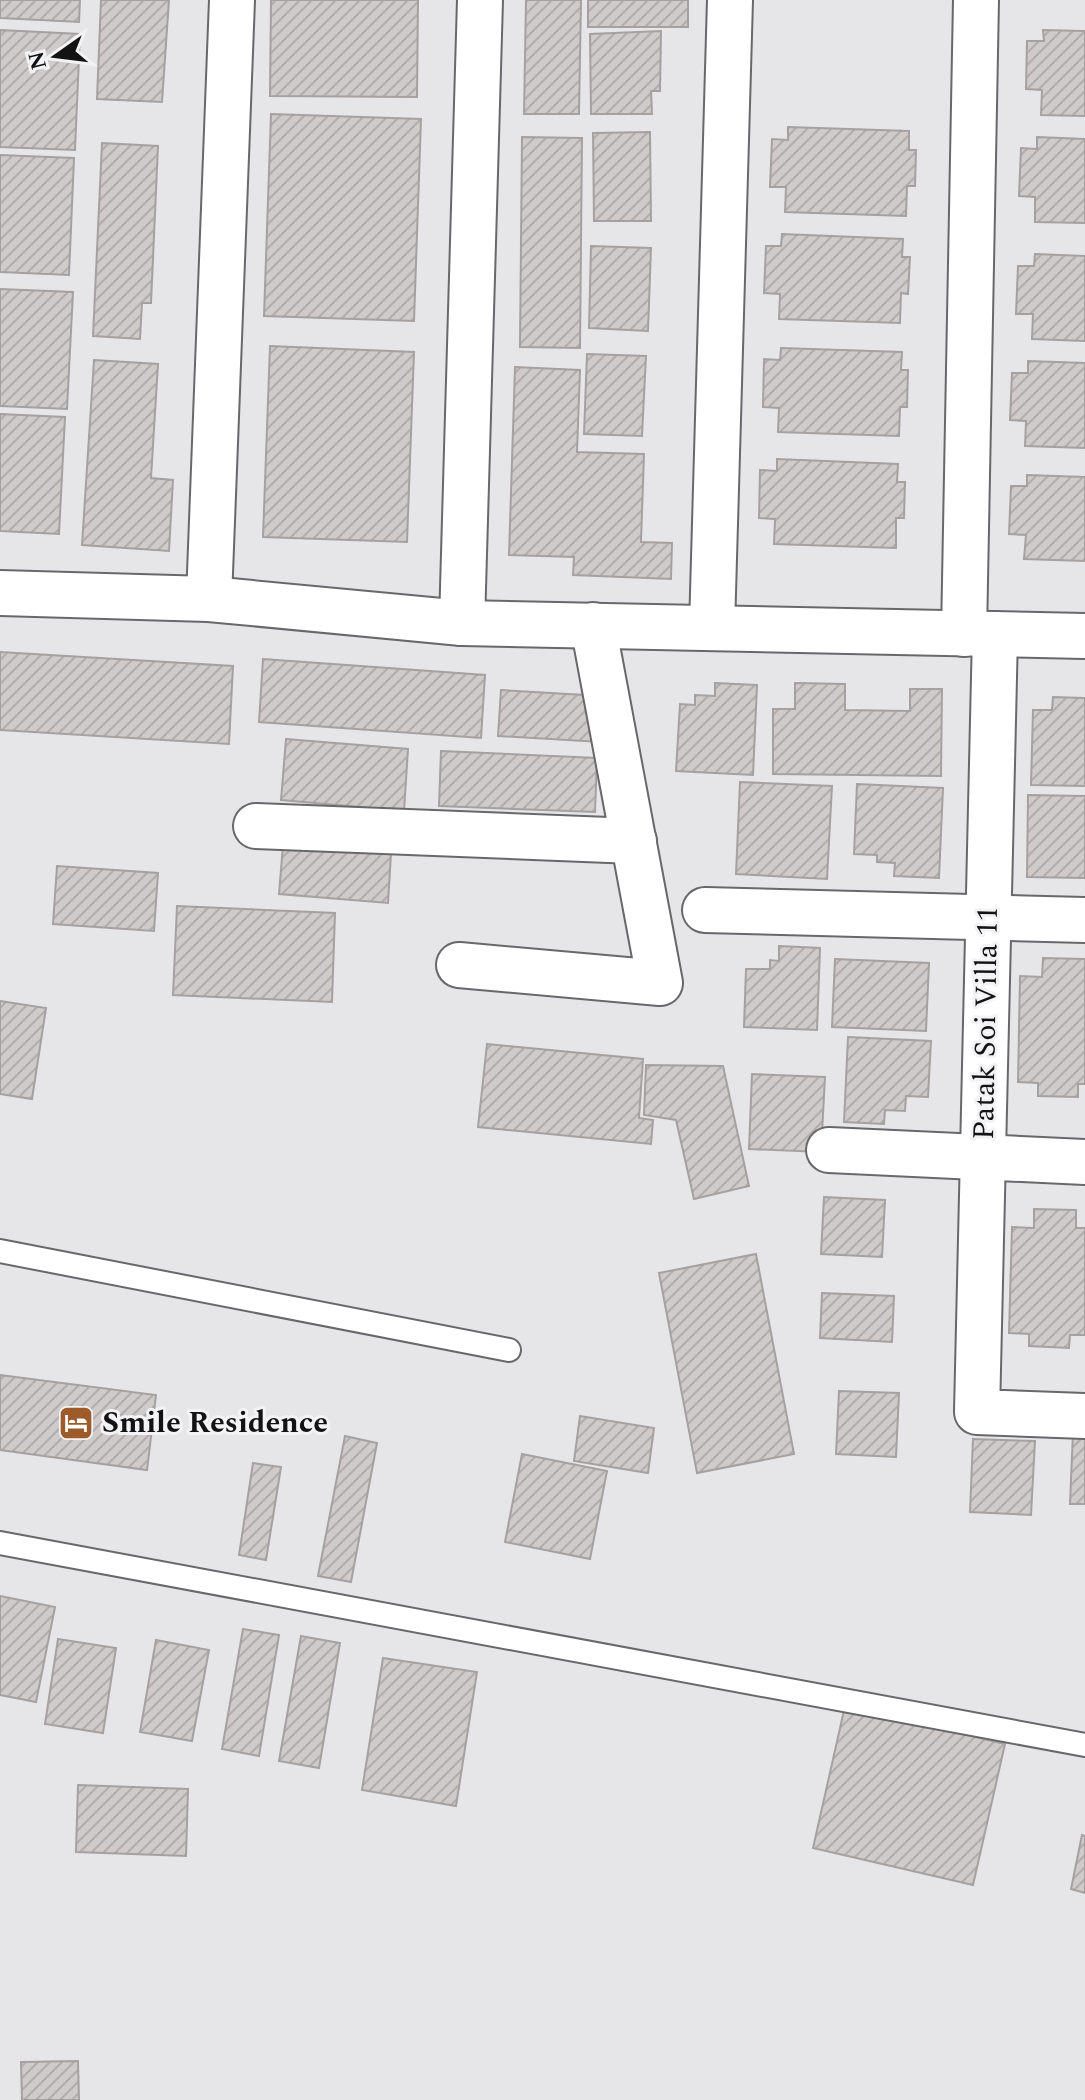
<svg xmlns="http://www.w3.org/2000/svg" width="1085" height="2100" viewBox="0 0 1085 2100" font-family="Spectral,serif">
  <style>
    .building { fill: url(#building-hatch); stroke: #a5a1a0; stroke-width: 2 }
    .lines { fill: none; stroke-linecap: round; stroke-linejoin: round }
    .lane-casing { stroke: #68686b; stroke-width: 26 }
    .street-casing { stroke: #68686b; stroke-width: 48 }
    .lane { stroke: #fff; stroke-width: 22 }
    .street { stroke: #fff; stroke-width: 44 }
    .labels { text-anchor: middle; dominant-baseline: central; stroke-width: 6; stroke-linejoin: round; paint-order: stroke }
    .street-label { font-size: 30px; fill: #131314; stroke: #f3f3f6 }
    .poi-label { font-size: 30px; font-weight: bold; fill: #131314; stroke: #f3f3f6; text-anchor: start }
  </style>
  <defs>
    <pattern id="building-hatch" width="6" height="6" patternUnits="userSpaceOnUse" patternTransform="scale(2)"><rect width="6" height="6" fill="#cfcbca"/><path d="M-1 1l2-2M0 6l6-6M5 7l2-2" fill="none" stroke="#b1adad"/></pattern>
  </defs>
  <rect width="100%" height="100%" fill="#e6e6e9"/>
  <g class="building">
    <path d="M 0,0 L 80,0 L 79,22 L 0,18 Z"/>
    <path d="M 101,0 L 169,0 L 162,102 L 97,99 Z"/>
    <path d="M 271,0 L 418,0 L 417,97 L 270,96 Z"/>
    <path d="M 526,0 L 581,0 L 579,114 L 524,114 Z"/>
    <rect x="588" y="0" width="100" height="27"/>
    <path d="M 0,30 L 80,34 L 75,150 L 0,147 Z"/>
    <path d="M 1043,30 L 1085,31 L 1085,116 L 1041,115 L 1042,90 L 1026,89 L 1027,41 L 1044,41 Z"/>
    <path d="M 661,31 L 660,91 L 651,91 L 652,114 L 591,114 L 590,34 Z"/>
    <path d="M 271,114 L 421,119 L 414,321 L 264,316 Z"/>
    <path d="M 788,127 L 909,131 L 909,150 L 916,150 L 915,186 L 907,186 L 906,216 L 785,212 L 786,187 L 770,187 L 772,139 L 788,140 Z"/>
    <path d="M 650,132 L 651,221 L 594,221 L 593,133 Z"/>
    <path d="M 522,137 L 582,138 L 580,348 L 520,347 Z"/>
    <path d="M 1037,137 L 1085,139 L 1085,223 L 1035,222 L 1035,197 L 1019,196 L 1021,148 L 1037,149 Z"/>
    <path d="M 102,143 L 158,146 L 151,303 L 142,303 L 140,339 L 93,336 Z"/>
    <path d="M 0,155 L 74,158 L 69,275 L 0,272 Z"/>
    <path d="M 782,234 L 903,239 L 902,257 L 910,257 L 908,294 L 901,293 L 900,323 L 779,319 L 780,294 L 764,293 L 766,246 L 781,246 Z"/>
    <path d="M 591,246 L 651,248 L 648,331 L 589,328 Z"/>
    <path d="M 1035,254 L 1085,256 L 1085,341 L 1032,339 L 1033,314 L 1016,314 L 1018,266 L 1034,266 Z"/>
    <path d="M 0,289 L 73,292 L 67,409 L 0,406 Z"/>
    <path d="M 270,346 L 414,352 L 407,542 L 263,537 Z"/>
    <path d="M 781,348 L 902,352 L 901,370 L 908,370 L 907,407 L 900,407 L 899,436 L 778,432 L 779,408 L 763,407 L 764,359 L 780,360 Z"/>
    <path d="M 587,354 L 646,356 L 642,436 L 584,434 Z"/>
    <path d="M 94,360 L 158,364 L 151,478 L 173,480 L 169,551 L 82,545 Z"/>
    <path d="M 1028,361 L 1085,363 L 1085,448 L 1025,446 L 1026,421 L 1010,420 L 1012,373 L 1028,373 Z"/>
    <path d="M 515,367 L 580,370 L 577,452 L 644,454 L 641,542 L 672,543 L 671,579 L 573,575 L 574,557 L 509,555 Z"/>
    <path d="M 0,414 L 65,417 L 59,534 L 0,531 Z"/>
    <path d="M 777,459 L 898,464 L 897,482 L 905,482 L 904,518 L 896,518 L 896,548 L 774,544 L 775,519 L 759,518 L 760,470 L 777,471 Z"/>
    <path d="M 1027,475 L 1085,477 L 1085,561 L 1024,559 L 1026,535 L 1009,534 L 1011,486 L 1027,486 Z"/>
    <path d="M 0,652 L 233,666 L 229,744 L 0,730 Z"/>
    <path d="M 263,659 L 485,675 L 481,738 L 259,722 Z"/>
    <path d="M 715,683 L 757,685 L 753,775 L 676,771 L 680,704 L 695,705 L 695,695 L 715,696 Z"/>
    <path d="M 795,683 L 845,684 L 845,710 L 910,711 L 910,689 L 942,689 L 941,776 L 773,774 L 773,709 L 795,709 Z"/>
    <path d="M 501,690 L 602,696 L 600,742 L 498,736 Z"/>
    <path d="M 1053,697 L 1085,698 L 1085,786 L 1031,785 L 1033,710 L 1052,710 Z"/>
    <path d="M 286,739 L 408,749 L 404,811 L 281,800 Z"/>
    <path d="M 441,751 L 597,758 L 595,812 L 439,806 Z"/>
    <path d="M 740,782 L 832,786 L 827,879 L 736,874 Z"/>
    <path d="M 857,784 L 943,788 L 939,878 L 894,876 L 895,863 L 877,862 L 877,855 L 854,854 Z"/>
    <path d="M 1028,795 L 1085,796 L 1085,878 L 1027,877 Z"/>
    <path d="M 283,845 L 391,854 L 388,903 L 279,894 Z"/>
    <path d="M 57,866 L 158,873 L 154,931 L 53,924 Z"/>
    <path d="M 177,906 L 335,913 L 332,1002 L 173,995 Z"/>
    <path d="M 779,946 L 820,948 L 817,1030 L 744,1027 L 746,969 L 770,969 L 770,960 L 779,961 Z"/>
    <path d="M 1043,958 L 1085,959 L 1085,1084 L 1078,1084 L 1078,1097 L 1038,1096 L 1038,1083 L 1018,1082 L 1020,976 L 1042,977 Z"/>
    <path d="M 835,959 L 929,963 L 926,1031 L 832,1027 Z"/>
    <path d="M 0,1001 L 46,1008 L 32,1099 L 0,1094 Z"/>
    <path d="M 848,1037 L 931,1041 L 928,1097 L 906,1096 L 905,1111 L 885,1110 L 884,1124 L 844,1122 Z"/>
    <path d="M 487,1044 L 643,1059 L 639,1118 L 653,1120 L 651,1144 L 478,1127 Z"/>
    <path d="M 646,1065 L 723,1066 L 749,1186 L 694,1199 L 676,1120 L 644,1115 Z"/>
    <path d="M 752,1074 L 825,1077 L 821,1152 L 749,1149 Z"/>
    <path d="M 824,1197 L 885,1200 L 882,1257 L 821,1254 Z"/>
    <path d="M 1034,1209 L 1076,1210 L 1076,1228 L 1085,1228 L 1085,1335 L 1070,1335 L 1069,1348 L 1029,1346 L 1029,1334 L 1009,1333 L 1012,1227 L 1034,1228 Z"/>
    <path d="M 756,1254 L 794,1454 L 697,1473 L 659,1273 Z"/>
    <path d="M 822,1293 L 894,1296 L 892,1342 L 820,1338 Z"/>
    <path d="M 0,1375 L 156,1395 L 147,1470 L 0,1450 Z"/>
    <path d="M 839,1391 L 899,1393 L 896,1457 L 836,1454 Z"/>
    <path d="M 580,1416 L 654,1428 L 648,1473 L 574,1461 Z"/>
    <path d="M 1073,1432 L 1085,1432 L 1085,1504 L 1070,1504 Z"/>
    <path d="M 345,1436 L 377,1443 L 351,1582 L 318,1576 Z"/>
    <path d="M 973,1439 L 1035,1441 L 1031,1515 L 970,1512 Z"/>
    <path d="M 522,1454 L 607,1471 L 590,1559 L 505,1542 Z"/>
    <path d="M 253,1463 L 281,1467 L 266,1560 L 239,1555 Z"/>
    <path d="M 0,1596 L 55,1607 L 36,1702 L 0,1695 Z"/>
    <path d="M 243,1629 L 279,1635 L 259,1756 L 222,1749 Z"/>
    <path d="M 301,1636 L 340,1643 L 319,1768 L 279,1761 Z"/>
    <path d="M 58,1639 L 116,1648 L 103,1733 L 45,1724 Z"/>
    <path d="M 156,1640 L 209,1650 L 192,1741 L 140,1732 Z"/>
    <path d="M 383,1658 L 477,1672 L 456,1806 L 362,1790 Z"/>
    <path d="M 845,1706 L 1005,1744 L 973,1885 L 813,1848 Z"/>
    <path d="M 78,1785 L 188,1789 L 186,1856 L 76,1852 Z"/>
    <path d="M 1082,1835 L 1085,1836 L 1085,1893 L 1071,1889 Z"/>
    <path d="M 78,2061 L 79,2100 L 22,2100 L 21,2062 Z"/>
  </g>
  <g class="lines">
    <g class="lane-casing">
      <g id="lane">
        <path d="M 0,1251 L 509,1350"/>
        <path d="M 0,1543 L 1085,1745"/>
      </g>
    </g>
    <g class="street-casing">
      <g id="street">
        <path d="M 0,593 L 209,599 L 462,623 L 1085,636"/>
        <path d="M 209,599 L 232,0"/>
        <path d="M 462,623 L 480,0"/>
        <path d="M 712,628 L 730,0"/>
        <path d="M 964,634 L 976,0"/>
        <path d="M 995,634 L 977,1412 L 1085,1416"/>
        <path d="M 256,826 L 634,841"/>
        <path d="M 705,910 L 1085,920"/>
        <path d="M 459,965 L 660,983 L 593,625"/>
        <path d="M 829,1150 L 1085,1162"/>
      </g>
    </g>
    <use href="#lane" class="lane"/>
    <use href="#street" class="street"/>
  </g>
  <defs>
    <g id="hotel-square" transform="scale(1.8)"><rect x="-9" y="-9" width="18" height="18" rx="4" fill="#9d5b29" stroke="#f3f3f6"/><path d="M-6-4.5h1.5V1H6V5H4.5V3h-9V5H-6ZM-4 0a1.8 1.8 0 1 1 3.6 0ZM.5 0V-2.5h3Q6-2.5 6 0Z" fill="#fff"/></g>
  </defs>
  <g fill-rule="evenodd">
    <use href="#hotel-square" x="76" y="1423"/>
  </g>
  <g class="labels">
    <g class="street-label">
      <text transform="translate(986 1023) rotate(-89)">Patak Soi Villa 11</text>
    </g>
    <g class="poi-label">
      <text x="102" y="1423">Smile Residence</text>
    </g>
  </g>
  <g transform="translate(56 56) rotate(256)" stroke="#f3f3f6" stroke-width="6" paint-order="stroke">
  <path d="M0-6L14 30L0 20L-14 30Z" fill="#131314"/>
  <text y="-12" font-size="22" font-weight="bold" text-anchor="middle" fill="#131314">N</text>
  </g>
</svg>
